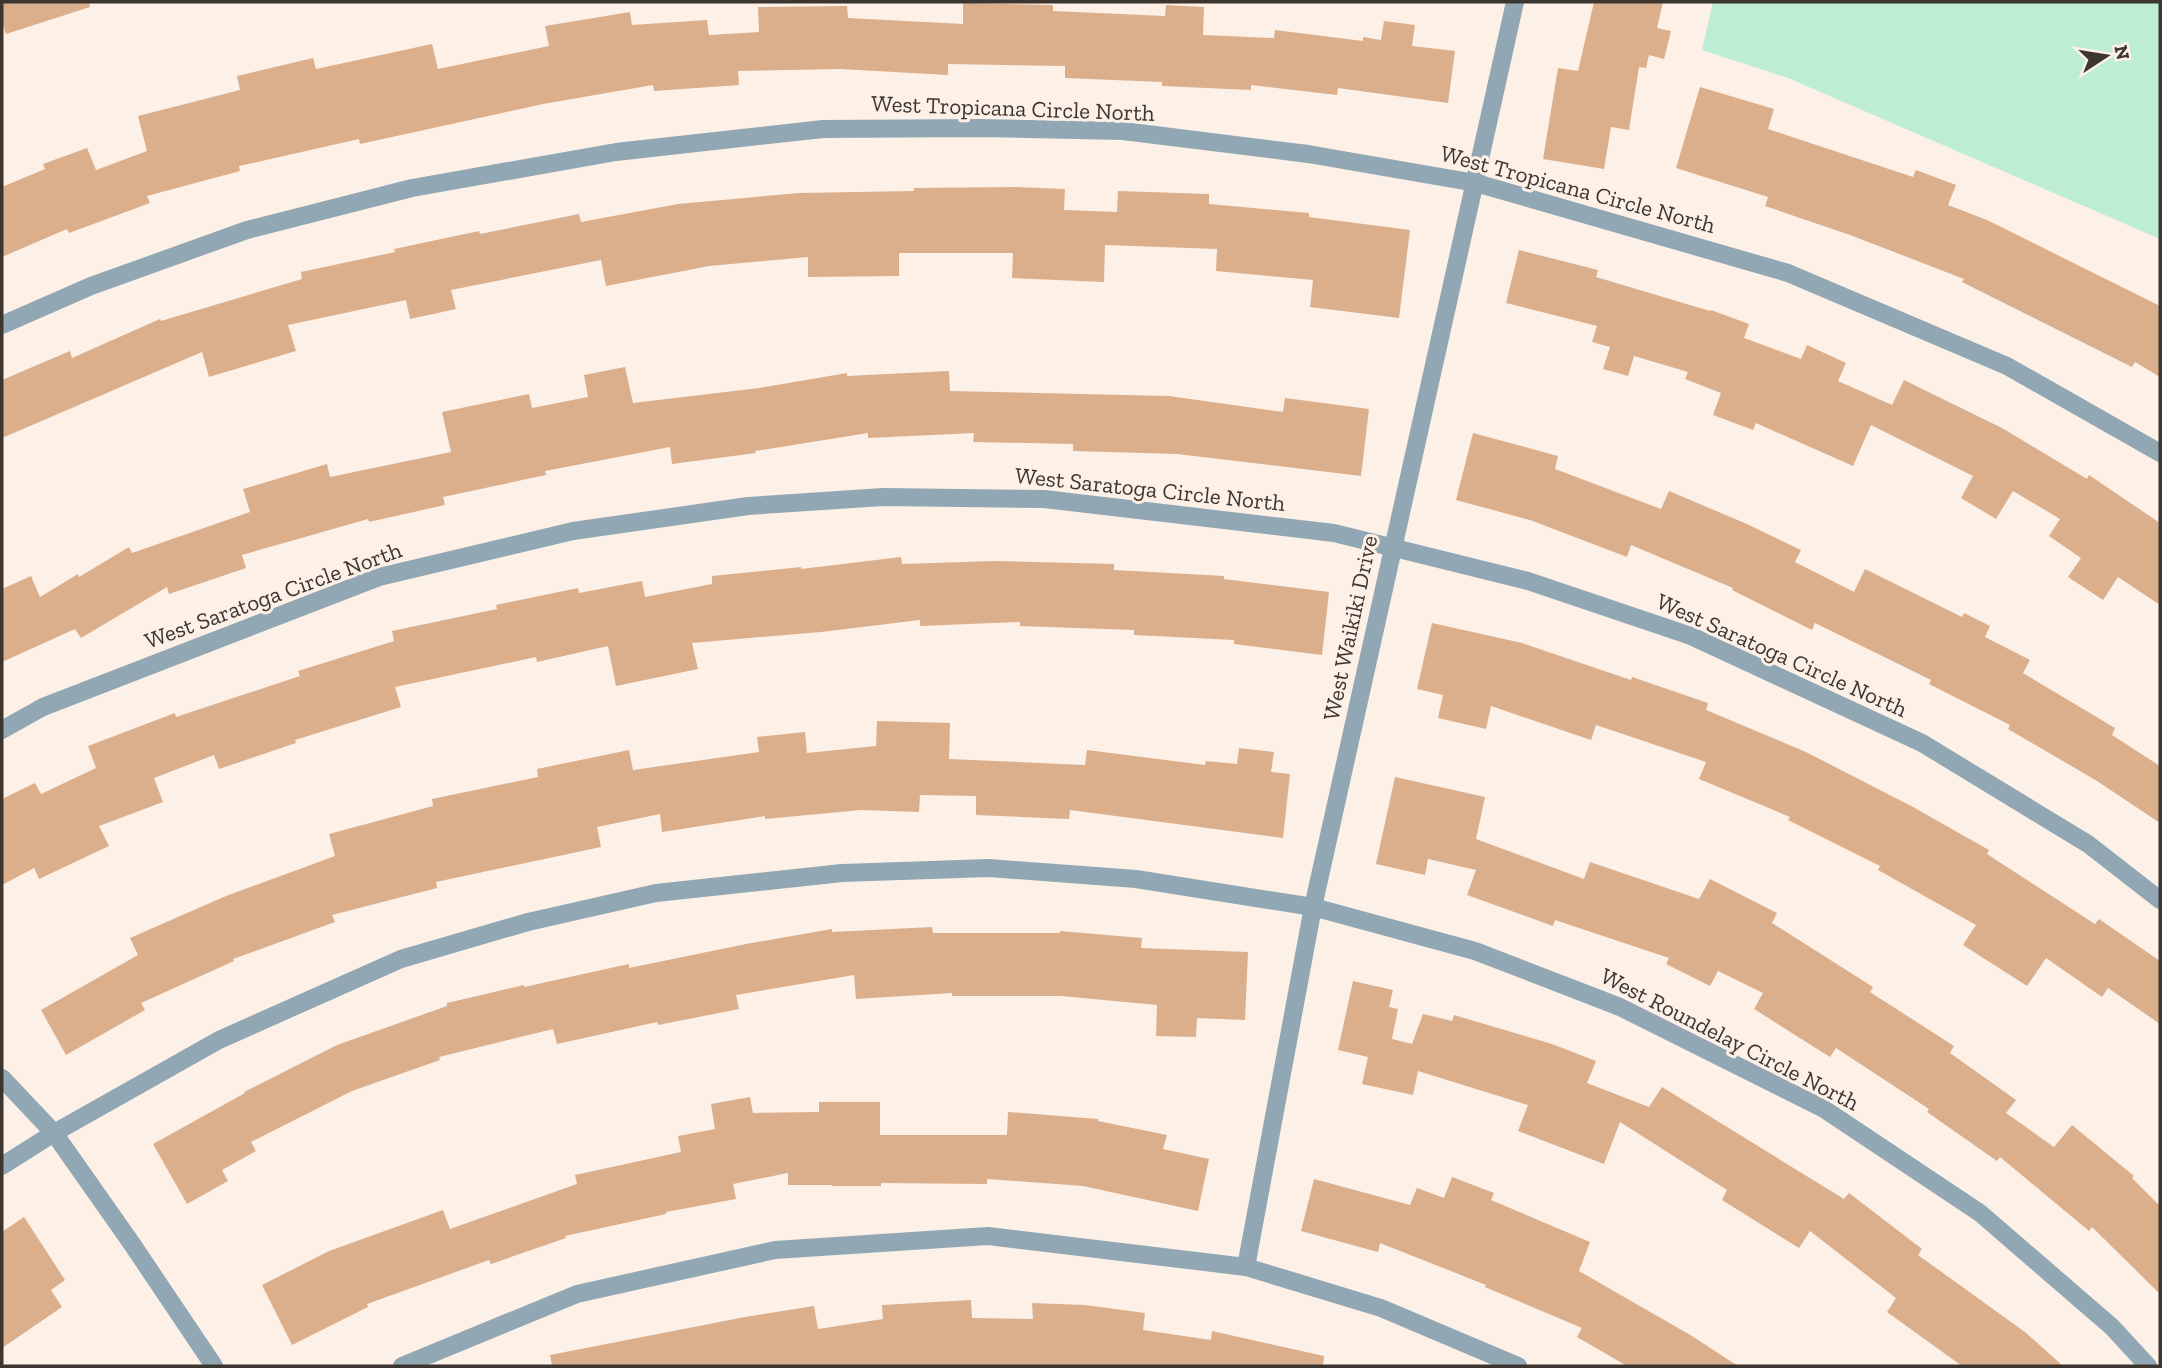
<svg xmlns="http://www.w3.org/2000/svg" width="2162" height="1368" viewBox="0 0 2162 1368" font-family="'Zilla Slab',serif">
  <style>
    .green { fill: #beedd5 }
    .building { fill: #dbaf8c }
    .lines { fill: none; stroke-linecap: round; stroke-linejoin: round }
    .minor { stroke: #91a8b4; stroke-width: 18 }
    .tertiary { stroke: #91a8b4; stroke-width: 18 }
    .labels { text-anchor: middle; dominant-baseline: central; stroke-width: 6; stroke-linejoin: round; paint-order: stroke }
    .street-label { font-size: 23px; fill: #3d3630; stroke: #fdf0e7 }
  </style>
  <rect width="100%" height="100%" fill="#fdf0e7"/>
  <path class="green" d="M 1713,2 L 2160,2 L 2160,239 L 1788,78 L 1702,50 Z"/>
  <g class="building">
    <path d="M 2,2 L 89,2 L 90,7 L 6,34 L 2,22 Z"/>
    <path d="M 1594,2 L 1663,2 L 1657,28 L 1671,31 L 1664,59 L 1649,55 L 1646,68 L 1639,67 L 1629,130 L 1611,127 L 1604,169 L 1543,159 L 1558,68 L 1578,71 Z"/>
    <path d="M 963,3 L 1053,5 L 1053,11 L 1165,16 L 1166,5 L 1204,7 L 1203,35 L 1274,38 L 1275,30 L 1363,41 L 1363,37 L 1381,40 L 1384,21 L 1415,25 L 1412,46 L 1455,51 L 1448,103 L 1338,88 L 1337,95 L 1251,85 L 1251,90 L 1162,86 L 1162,82 L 1065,78 L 1065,66 L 948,64 L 948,75 L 840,69 L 738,71 L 739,85 L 654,91 L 653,85 L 543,104 L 360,144 L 359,139 L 239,166 L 240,171 L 147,196 L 150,203 L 69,233 L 67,229 L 2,257 L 2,187 L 45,169 L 43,164 L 87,148 L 96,170 L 147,151 L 138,116 L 240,90 L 237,76 L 313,58 L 316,69 L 432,44 L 438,69 L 549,46 L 545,26 L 630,12 L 632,25 L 707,20 L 709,35 L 759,32 L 758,7 L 847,6 L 848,18 L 963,24 Z"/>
    <path d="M 1700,87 L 1774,109 L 1768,129 L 1913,177 L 1916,170 L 1956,185 L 1948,205 L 1987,220 L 2160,306 L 2160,377 L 2135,362 L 2132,367 L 1962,282 L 1964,279 L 1850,235 L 1765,206 L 1768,197 L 1676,168 Z"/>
    <path d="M 1016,187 L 1065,189 L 1064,210 L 1117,212 L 1118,191 L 1209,194 L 1209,204 L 1309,213 L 1309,217 L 1410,230 L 1399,318 L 1310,307 L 1313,280 L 1216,271 L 1217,249 L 1105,245 L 1104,282 L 1012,278 L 1013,253 L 899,253 L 899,276 L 808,277 L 808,257 L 709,266 L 606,286 L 601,260 L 451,290 L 456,309 L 410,319 L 406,300 L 288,325 L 296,351 L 209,377 L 202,352 L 2,438 L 2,380 L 70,351 L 72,358 L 160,319 L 161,321 L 302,279 L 301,272 L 395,252 L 394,249 L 479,231 L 480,234 L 579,214 L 581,222 L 678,204 L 799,193 L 914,191 L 914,188 Z"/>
    <path d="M 1519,250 L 1598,270 L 1596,277 L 1710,311 L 1711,310 L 1749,324 L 1744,338 L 1801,359 L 1807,345 L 1846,363 L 1838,381 L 1892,405 L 1904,380 L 2002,428 L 2087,479 L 2089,475 L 2160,523 L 2160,605 L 2118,577 L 2103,600 L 2068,577 L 2081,558 L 2049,536 L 2060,519 L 2013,491 L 1996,519 L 1961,498 L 1973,476 L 1871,425 L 1853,466 L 1756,423 L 1753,430 L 1713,415 L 1721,393 L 1685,379 L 1688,372 L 1634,356 L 1628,376 L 1603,369 L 1610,347 L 1592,342 L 1597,326 L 1506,303 Z"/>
    <path d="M 625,367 L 633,403 L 759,388 L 847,373 L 847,376 L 949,371 L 950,391 L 1169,396 L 1283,412 L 1285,398 L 1369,409 L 1361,476 L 1177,454 L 1073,451 L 1073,444 L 973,442 L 974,433 L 868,438 L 868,433 L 755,451 L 756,453 L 672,464 L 670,447 L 545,471 L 546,475 L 443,497 L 445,505 L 369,522 L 368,519 L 242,555 L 246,568 L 169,594 L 167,587 L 81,638 L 75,629 L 2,662 L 2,589 L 31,576 L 40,597 L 78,574 L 79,577 L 129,547 L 132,553 L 250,512 L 243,489 L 327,464 L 330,477 L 451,452 L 442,412 L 529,394 L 532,408 L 588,397 L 584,375 Z"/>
    <path d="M 1473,433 L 1558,456 L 1555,469 L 1661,509 L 1669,491 L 1747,524 L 1801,550 L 1795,562 L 1854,592 L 1865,569 L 1962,617 L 1964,613 L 1990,626 L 1985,637 L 2030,660 L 2023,673 L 2115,728 L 2112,735 L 2160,766 L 2160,823 L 2097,781 L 2008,729 L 2010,725 L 1929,684 L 1931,680 L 1815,623 L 1812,630 L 1732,590 L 1733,588 L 1631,545 L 1627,557 L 1530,520 L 1456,500 Z"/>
    <path d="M 901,557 L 902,564 L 994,561 L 1114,564 L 1114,570 L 1224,576 L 1224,579 L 1329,592 L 1322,655 L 1234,644 L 1234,640 L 1134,635 L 1134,630 L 1020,626 L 1020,622 L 920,626 L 920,620 L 821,632 L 692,643 L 698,669 L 616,686 L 608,646 L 537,662 L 536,657 L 395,687 L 401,707 L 295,740 L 296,743 L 219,769 L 214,755 L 154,778 L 163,802 L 99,826 L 109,846 L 39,879 L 34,868 L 2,885 L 2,799 L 35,783 L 41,794 L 96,768 L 88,746 L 175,713 L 176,717 L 300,676 L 298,671 L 394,641 L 392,631 L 497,609 L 496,605 L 578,588 L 579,593 L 642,581 L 645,597 L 712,584 L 712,576 L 801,567 L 801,569 Z"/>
    <path d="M 1432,623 L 1522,643 L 1631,680 L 1632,677 L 1708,703 L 1706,710 L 1806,752 L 1913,807 L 1989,850 L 1987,854 L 2095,924 L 2099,919 L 2160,961 L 2160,1024 L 2108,988 L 2102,997 L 2046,958 L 2027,986 L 1963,945 L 1976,925 L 1878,870 L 1880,866 L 1788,820 L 1790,817 L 1699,779 L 1706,762 L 1596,725 L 1591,740 L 1491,706 L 1486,729 L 1438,718 L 1443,695 L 1417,689 Z"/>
    <path d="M 877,721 L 950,723 L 949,759 L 1085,765 L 1087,750 L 1205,765 L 1206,761 L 1237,764 L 1239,748 L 1274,752 L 1271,772 L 1290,774 L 1283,838 L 1070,810 L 1069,819 L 976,815 L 976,796 L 920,795 L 919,812 L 861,810 L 765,819 L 765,816 L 662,832 L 660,814 L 597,827 L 601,847 L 436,882 L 437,888 L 332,915 L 335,922 L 233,959 L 234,961 L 141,1003 L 145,1010 L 66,1055 L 41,1010 L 138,955 L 130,938 L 226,896 L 335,856 L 329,834 L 433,806 L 432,799 L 538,777 L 537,769 L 629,750 L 633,770 L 759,752 L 757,737 L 805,732 L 807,753 L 876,746 Z"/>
    <path d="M 1395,777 L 1485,797 L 1476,839 L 1584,879 L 1590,862 L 1699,899 L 1710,879 L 1777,913 L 1772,923 L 1873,987 L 1870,992 L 1954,1046 L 1950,1053 L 2016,1100 L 2006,1113 L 2054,1147 L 2072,1125 L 2134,1176 L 2132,1178 L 2160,1206 L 2160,1294 L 2092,1227 L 2089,1231 L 2000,1157 L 1997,1161 L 1927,1112 L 1929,1109 L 1836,1048 L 1830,1057 L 1754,1009 L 1763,993 L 1718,971 L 1710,986 L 1666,964 L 1669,958 L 1555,920 L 1553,926 L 1467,895 L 1476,870 L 1428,859 L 1425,875 L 1376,864 Z"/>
    <path d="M 932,927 L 933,933 L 1060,933 L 1060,931 L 1142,938 L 1141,948 L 1248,952 L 1245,1020 L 1197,1018 L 1196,1037 L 1156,1036 L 1157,1005 L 1061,996 L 952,996 L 952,993 L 856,999 L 854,975 L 736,995 L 739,1009 L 658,1025 L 657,1022 L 557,1044 L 553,1029 L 439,1057 L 440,1060 L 352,1091 L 251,1142 L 256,1151 L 222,1170 L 228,1181 L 187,1204 L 153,1144 L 245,1093 L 244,1092 L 337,1045 L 447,1006 L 447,1003 L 524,985 L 524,987 L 629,964 L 629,968 L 746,944 L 832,929 L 832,932 Z"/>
    <path d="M 1353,981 L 1393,990 L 1389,1007 L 1398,1009 L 1392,1039 L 1412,1044 L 1423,1014 L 1452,1021 L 1454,1015 L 1552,1044 L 1596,1061 L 1587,1083 L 1649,1107 L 1662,1087 L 1844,1199 L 1849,1193 L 1922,1249 L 1918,1255 L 2025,1332 L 2063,1366 L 1962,1366 L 1887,1312 L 1896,1298 L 1810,1231 L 1799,1248 L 1722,1200 L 1727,1190 L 1620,1122 L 1604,1164 L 1518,1131 L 1528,1105 L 1418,1071 L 1413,1095 L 1362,1084 L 1368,1057 L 1338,1050 Z"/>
    <path d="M 750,1097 L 753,1113 L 819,1112 L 819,1102 L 880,1102 L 880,1135 L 1007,1135 L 1008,1112 L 1098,1119 L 1098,1121 L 1167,1135 L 1163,1149 L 1209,1159 L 1198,1211 L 1083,1186 L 987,1179 L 987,1184 L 881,1183 L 881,1186 L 832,1186 L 832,1185 L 788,1185 L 788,1173 L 733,1184 L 736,1199 L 666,1212 L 666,1214 L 565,1236 L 566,1238 L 491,1264 L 489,1260 L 367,1304 L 368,1307 L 292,1345 L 262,1285 L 329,1251 L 443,1210 L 450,1229 L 577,1184 L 575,1175 L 681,1152 L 678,1136 L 715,1129 L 711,1104 Z"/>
    <path d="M 1452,1177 L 1494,1193 L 1491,1200 L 1590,1242 L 1579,1271 L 1692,1336 L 1738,1366 L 1627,1366 L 1577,1337 L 1582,1328 L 1485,1287 L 1486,1285 L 1380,1243 L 1378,1252 L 1301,1231 L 1314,1179 L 1410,1205 L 1417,1188 L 1444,1198 Z"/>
    <path d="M 24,1217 L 65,1280 L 51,1290 L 62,1307 L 2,1348 L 2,1232 Z"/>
    <path d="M 971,1300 L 972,1318 L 1033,1319 L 1032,1303 L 1085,1305 L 1145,1313 L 1143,1330 L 1211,1340 L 1212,1331 L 1324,1356 L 1323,1366 L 552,1366 L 550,1355 L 745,1317 L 814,1306 L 818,1329 L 883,1319 L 882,1305 Z"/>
  </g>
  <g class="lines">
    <g class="minor">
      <path d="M 2,325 L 91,286 L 247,230 L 412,188 L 616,152 L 823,129 L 981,128 L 1123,131 L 1308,154 L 1476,183 L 1788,273 L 2007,366 L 2160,453"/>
      <path d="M 2,730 L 43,707 L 379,577 L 573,531 L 748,506 L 883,497 L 1044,499 L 1334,533 L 1528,581 L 1691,636 L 1922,743 L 2088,844 L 2160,900"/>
      <path d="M 2,1166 L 54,1133 L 219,1040 L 401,959 L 528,922 L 656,893 L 842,873 L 989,868 L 1136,879 L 1313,907 L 1475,951 L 1620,1007 L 1824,1109 L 1980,1213 L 2112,1327 L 2148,1366"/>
      <path d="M 1246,1267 L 1313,907 L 1515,2"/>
      <path d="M 402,1366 L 577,1294 L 775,1250 L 988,1236 L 1246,1267 L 1381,1308 L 1518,1366"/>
    </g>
    <path class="tertiary" d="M 2,1078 L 54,1133 L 132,1244 L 214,1366"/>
  </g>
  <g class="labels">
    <g class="street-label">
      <text transform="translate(1013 108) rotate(2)">West Tropicana Circle North</text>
      <text transform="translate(1578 189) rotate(15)">West Tropicana Circle North</text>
      <text transform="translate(1150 489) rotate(6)">West Saratoga Circle North</text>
      <text transform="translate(273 595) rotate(-20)">West Saratoga Circle North</text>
      <text transform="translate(1350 628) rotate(-78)">West Waikiki Drive</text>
      <text transform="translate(1782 655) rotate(24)">West Saratoga Circle North</text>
      <text transform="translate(1730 1039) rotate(27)">West Roundelay Circle North</text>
    </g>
  </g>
  <rect width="2162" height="1368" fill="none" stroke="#3d3630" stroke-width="7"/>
  <g transform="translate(2106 56) rotate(78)" stroke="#fdf0e7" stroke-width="5" paint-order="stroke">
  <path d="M0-5L12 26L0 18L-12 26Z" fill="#3d3630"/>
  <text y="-10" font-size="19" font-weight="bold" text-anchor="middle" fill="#3d3630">N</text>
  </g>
</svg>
